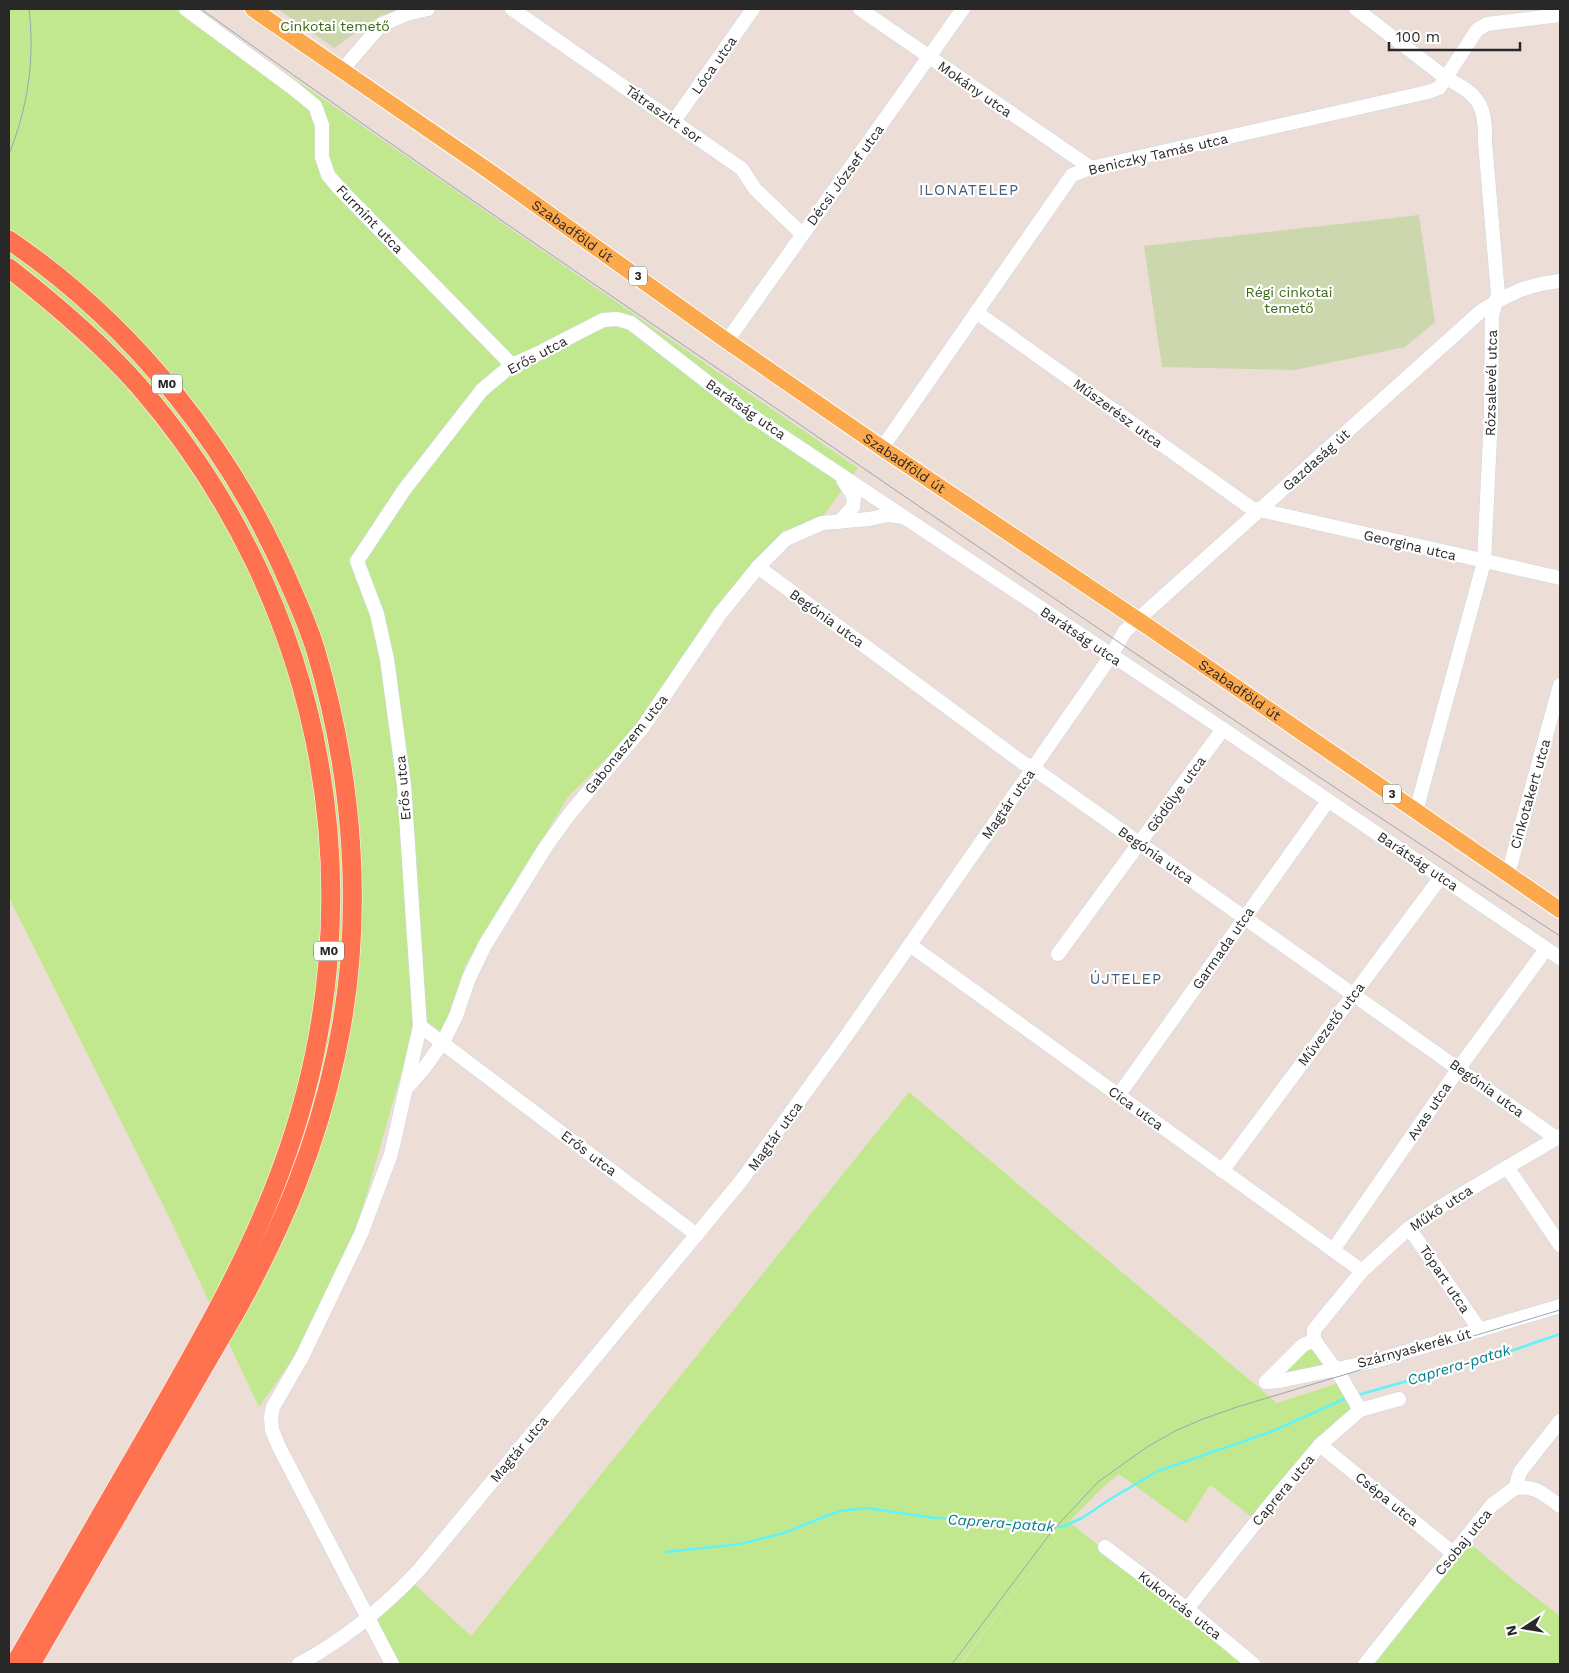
<svg xmlns="http://www.w3.org/2000/svg" width="1569" height="1673" viewBox="0 0 1569 1673" font-family="'Work Sans',sans-serif">
  <style>
    .green { fill: #c2e88f }
    .cemetery { fill: #ccd7ad }
    .lines { fill: none; stroke-linecap: round; stroke-linejoin: round }
    .stream { stroke: #60f4f8; stroke-width: 2.5 }
    .minor-casing { stroke: #cdd6e3; stroke-width: 15 }
    .major-casing { stroke: #fff; stroke-width: 18 }
    .highway-casing { stroke: #fff; stroke-width: 20 }
    .minor { stroke: #fff; stroke-width: 14 }
    .major { stroke: #fca94d; stroke-width: 16 }
    .highway { stroke: #ff724f; stroke-width: 19 }
    .tram { stroke: #9aa4b4; stroke-width: 1 }
    .labels { text-anchor: middle; dominant-baseline: central; stroke-width: 4.5; stroke-linejoin: round; paint-order: stroke }
    .shield { fill: #fff; stroke: #686868; stroke-width: 1 }
    .shield-label { font-size: 12px; font-weight: bold; fill: #282828 }
    .park-label { font-size: 14px; fill: #396913; stroke: #fff }
    .street-label { font-size: 14px; fill: #282828; stroke: #fff }
    .neighbourhood-label { font-size: 15px; letter-spacing: 1px; fill: #455c7b; stroke: #fff }
    .water-label { font-size: 15px; font-style: italic; fill: #047d8b; stroke: #fff }
  </style>
  <rect width="100%" height="100%" fill="#ecded7"/>
  <g class="green">
    <path d="M 9,9 L 199,9 L 251,49 L 722,375 L 858,468 L 821,519 L 783,531 L 753,563 L 713,610 L 658,697 L 619,746 L 568,797 L 465,966 L 439,1044 L 413,1032 L 355,1235 L 296,1354 L 259,1407 L 167,1213 L 9,898 Z"/>
    <path d="M 909,1092 L 1277,1403 L 1338,1383 L 1353,1409 L 1252,1517 L 1210,1485 L 1186,1523 L 1119,1474 L 1102,1488 L 1069,1522 L 1247,1664 L 961,1664 L 1069,1522 L 960,1664 L 385,1664 L 369,1626 L 410,1580 L 471,1636 Z"/>
    <path d="M 1305,1346 L 1313,1348 L 1326,1368 L 1280,1377 Z"/>
    <path d="M 1465,1539 L 1517,1583 L 1560,1616 L 1560,1664 L 1363,1664 Z"/>
  </g>
  <g class="cemetery">
    <path d="M 278,9 L 403,9 L 380,16 L 334,48 Z"/>
    <path d="M 1419,215 L 1435,322 L 1405,347 L 1295,370 L 1162,367 L 1144,246 Z"/>
  </g>
  <g class="lines">
    <g class="stream">
      <path d="M 1358,1395 L 1505,1353 L 1560,1334"/>
      <path d="M 666,1552 L 740,1544 L 784,1533 L 816,1520 L 840,1511 L 867,1508 L 935,1518 L 1001,1521 L 1062,1527 L 1082,1518 L 1112,1498 L 1158,1471 L 1273,1431 L 1344,1399"/>
    </g>
    <g class="minor-casing">
      <g id="minor">
        <path d="M 186,9 L 293,88 L 315,106 L 322,125 L 322,157 L 328,175 L 338,187 L 512,365"/>
        <path d="M 512,9 L 742,169 L 755,189 L 802,234"/>
        <path d="M 860,9 L 1091,168"/>
        <path d="M 1356,9 L 1446,78 C 1479,95 1486,105 1485,142 L 1498,294 L 1492,316 L 1491,417 L 1484,562 L 1416,811"/>
        <path d="M 342,70 L 381,25 L 406,14 L 428,9"/>
        <path d="M 674,121 L 753,9"/>
        <path d="M 976,312 L 1251,508 L 1560,578"/>
        <path d="M 727,341 L 963,9"/>
        <path d="M 882,448 L 1072,175 L 1091,168 L 1428,92 L 1439,88 L 1477,30 L 1487,24 L 1560,15"/>
        <path d="M 839,522 L 853,507 L 854,497 L 843,480"/>
        <path d="M 758,567 L 1023,763 L 1033,768 L 1556,1138"/>
        <path d="M 1508,874 L 1560,685"/>
        <path d="M 910,945 L 1362,1271"/>
        <path d="M 1058,954 L 1223,729"/>
        <path d="M 406,1089 L 425,1067 L 443,1042 L 456,1016 L 469,978 L 485,945 L 545,848 L 571,812 L 643,727 L 720,614 L 758,567 L 786,539 L 822,523 L 869,519 L 888,515 L 903,517"/>
        <path d="M 1118,1096 L 1328,801"/>
        <path d="M 1507,1167 L 1560,1245"/>
        <path d="M 1222,1171 L 1441,877"/>
        <path d="M 1409,1228 L 1480,1330"/>
        <path d="M 697,1235 L 420,1026 L 404,785 L 387,659 L 377,614 L 357,561 L 404,490 L 482,390 L 512,365 L 537,354 L 603,320 L 617,319 L 631,323 L 746,412 L 1223,729 L 1560,958"/>
        <path d="M 1333,1250 L 1459,1068 L 1546,949"/>
        <path d="M 1266,1382 L 1280,1381 L 1375,1361 L 1560,1306"/>
        <path d="M 1266,1382 L 1303,1345 L 1314,1340"/>
        <path d="M 1360,1410 L 1341,1377 L 1314,1340 L 1314,1330 L 1362,1271 L 1409,1228 L 1440,1207 L 1560,1136"/>
        <path d="M 1320,1445 L 1453,1553"/>
        <path d="M 1515,1488 C 1536,1485 1544,1495 1560,1506"/>
        <path d="M 1105,1547 L 1187,1609 L 1253,1664"/>
        <path d="M 1187,1609 L 1272,1502 L 1320,1445 L 1360,1410 L 1399,1399"/>
        <path d="M 299,1664 C 344,1640 384,1607 419,1570 L 741,1181 L 847,1035 L 1111,656 L 1125,631 L 1480,312 C 1505,295 1529,284 1560,281"/>
        <path d="M 392,1664 L 279,1447 L 272,1430 L 271,1417 L 273,1407 L 302,1357 L 361,1234 L 391,1154 L 420,1026"/>
        <path d="M 1365,1664 L 1492,1505 L 1515,1488 L 1520,1472 L 1560,1421"/>
      </g>
    </g>
    <g class="major-casing">
      <g id="major">
        <path id="s1" d="M 253,9 L 486,169 L 727,341 L 882,448 L 1150,628 L 1560,910"/>
      </g>
    </g>
    <g class="highway-casing">
      <g id="highway">
        <path d="M 9,240 C 135,326 234,451 293,592 C 301,610 309,629 315,648 C 354,778 365,921 336,1054 C 316,1147 284,1223 239,1306 L 31,1664"/>
        <path d="M 9,268 C 55,304 99,341 138,385 C 327,602 382,900 281,1170 C 249,1257 203,1337 157,1418 C 110,1500 62,1582 15,1664"/>
      </g>
    </g>
    <use href="#minor" class="minor"/>
    <use href="#major" class="major"/>
    <use href="#highway" class="highway"/>
    <g class="tram">
      <path d="M 201,9 C 398,151 598,287 799,424 C 1051,597 1304,769 1560,936"/>
      <path d="M 9,154 C 28,107 35,59 29,9"/>
      <path d="M 952,1664 L 1053,1530 L 1098,1482 L 1147,1447 L 1175,1431 L 1203,1419 L 1237,1407 L 1560,1310"/>
    </g>
  </g>
  <g class="labels">
    <g class="shield">
      <rect x="629" y="266.5" width="18" height="19" rx="4"/>
      <rect x="152" y="374.5" width="30" height="19" rx="4"/>
      <rect x="1383" y="784.5" width="18" height="19" rx="4"/>
      <rect x="314" y="941.5" width="30" height="19" rx="4"/>
    </g>
    <g class="shield-label">
      <text x="638" y="276">3</text>
      <text x="167" y="384">M0</text>
      <text x="1392" y="794">3</text>
      <text x="329" y="951">M0</text>
    </g>
    <g class="park-label">
      <text x="335" y="26">Cinkotai temető</text>
      <text x="1289" y="292">Régi cinkotai<tspan x="1289" dy="16">temető</tspan></text>
    </g>
    <g class="street-label">
      <text transform="translate(714 65) rotate(-55)">Lóca utca</text>
      <text transform="translate(975 89) rotate(35)">Mokány utca</text>
      <text transform="translate(664 114) rotate(35)">Tátraszirt sor</text>
      <text transform="translate(1158 154) rotate(-13)">Beniczky Tamás utca</text>
      <text transform="translate(845 175) rotate(-54)">Décsi József utca</text>
      <text transform="translate(370 219) rotate(46)">Furmint utca</text>
      <text stroke="none"><textPath href="#s1" startOffset="389">Szabadföld út</textPath></text>
      <text transform="translate(537 355) rotate(-28)">Erős utca</text>
      <text transform="translate(1491 383) rotate(-89)">Rózsalevél utca</text>
      <text transform="translate(746 409) rotate(35)">Barátság utca</text>
      <text transform="translate(1118 413) rotate(36)">Műszerész utca</text>
      <text transform="translate(1316 460) rotate(-42)">Gazdaság út</text>
      <text stroke="none"><textPath href="#s1" startOffset="794">Szabadföld út</textPath></text>
      <text transform="translate(1410 545) rotate(13)">Georgina utca</text>
      <text transform="translate(827 618) rotate(36)">Begónia utca</text>
      <text transform="translate(1081 636) rotate(34)">Barátság utca</text>
      <text stroke="none"><textPath href="#s1" startOffset="1199">Szabadföld út</textPath></text>
      <text transform="translate(626 744) rotate(-51)">Gabonaszem utca</text>
      <text transform="translate(403 788) rotate(-95)">Erős utca</text>
      <text transform="translate(1176 794) rotate(-54)">Gödölye utca</text>
      <text transform="translate(1530 794) rotate(-74)">Cinkotakert utca</text>
      <text transform="translate(1008 804) rotate(-55)">Magtár utca</text>
      <text transform="translate(1156 855) rotate(35)">Begónia utca</text>
      <text transform="translate(1418 861) rotate(34)">Barátság utca</text>
      <text transform="translate(1223 948) rotate(-55)">Garmada utca</text>
      <text transform="translate(1331 1024) rotate(-53)">Művezető utca</text>
      <text transform="translate(1487 1088) rotate(36)">Begónia utca</text>
      <text transform="translate(1136 1108) rotate(36)">Cica utca</text>
      <text transform="translate(1429 1111) rotate(-56)">Avas utca</text>
      <text transform="translate(775 1136) rotate(-54)">Magtár utca</text>
      <text transform="translate(589 1153) rotate(37)">Erős utca</text>
      <text transform="translate(1441 1208) rotate(-33)">Műkő utca</text>
      <text transform="translate(1445 1279) rotate(56)">Tópart utca</text>
      <text transform="translate(1414 1348) rotate(-15)">Szárnyaskerék út</text>
      <text transform="translate(519 1449) rotate(-50)">Magtár utca</text>
      <text transform="translate(1283 1490) rotate(-50)">Caprera utca</text>
      <text transform="translate(1387 1499) rotate(39)">Csépa utca</text>
      <text transform="translate(1463 1542) rotate(-51)">Csobaj utca</text>
      <text transform="translate(1180 1605) rotate(38)">Kukoricás utca</text>
    </g>
    <g class="neighbourhood-label">
      <text x="969" y="190">ILONATELEP</text>
      <text x="1126" y="979">ÚJTELEP</text>
    </g>
    <g class="water-label">
      <text transform="translate(1459 1365) rotate(-17)">Caprera-patak</text>
      <text transform="translate(1001 1523) rotate(4)">Caprera-patak</text>
    </g>
  </g>
  <rect width="1569" height="1673" fill="none" stroke="#282828" stroke-width="20"/>
  <g transform="translate(1524 1628) rotate(258)" stroke="#ffffff" stroke-width="4" paint-order="stroke">
  <path d="M0-4L9 19L0 12L-9 19Z" fill="#282828"/>
  <text y="-8" font-size="14" font-weight="bold" text-anchor="middle" fill="#282828">N</text>
  </g>
  <path d="M1389 42v8h131v-8" fill="none" stroke="#282828" stroke-width="2.5"/>
  <text x="1396" y="42" font-size="15" fill="#282828" stroke="#ffffff" stroke-width="4" paint-order="stroke">100 m</text>
</svg>
